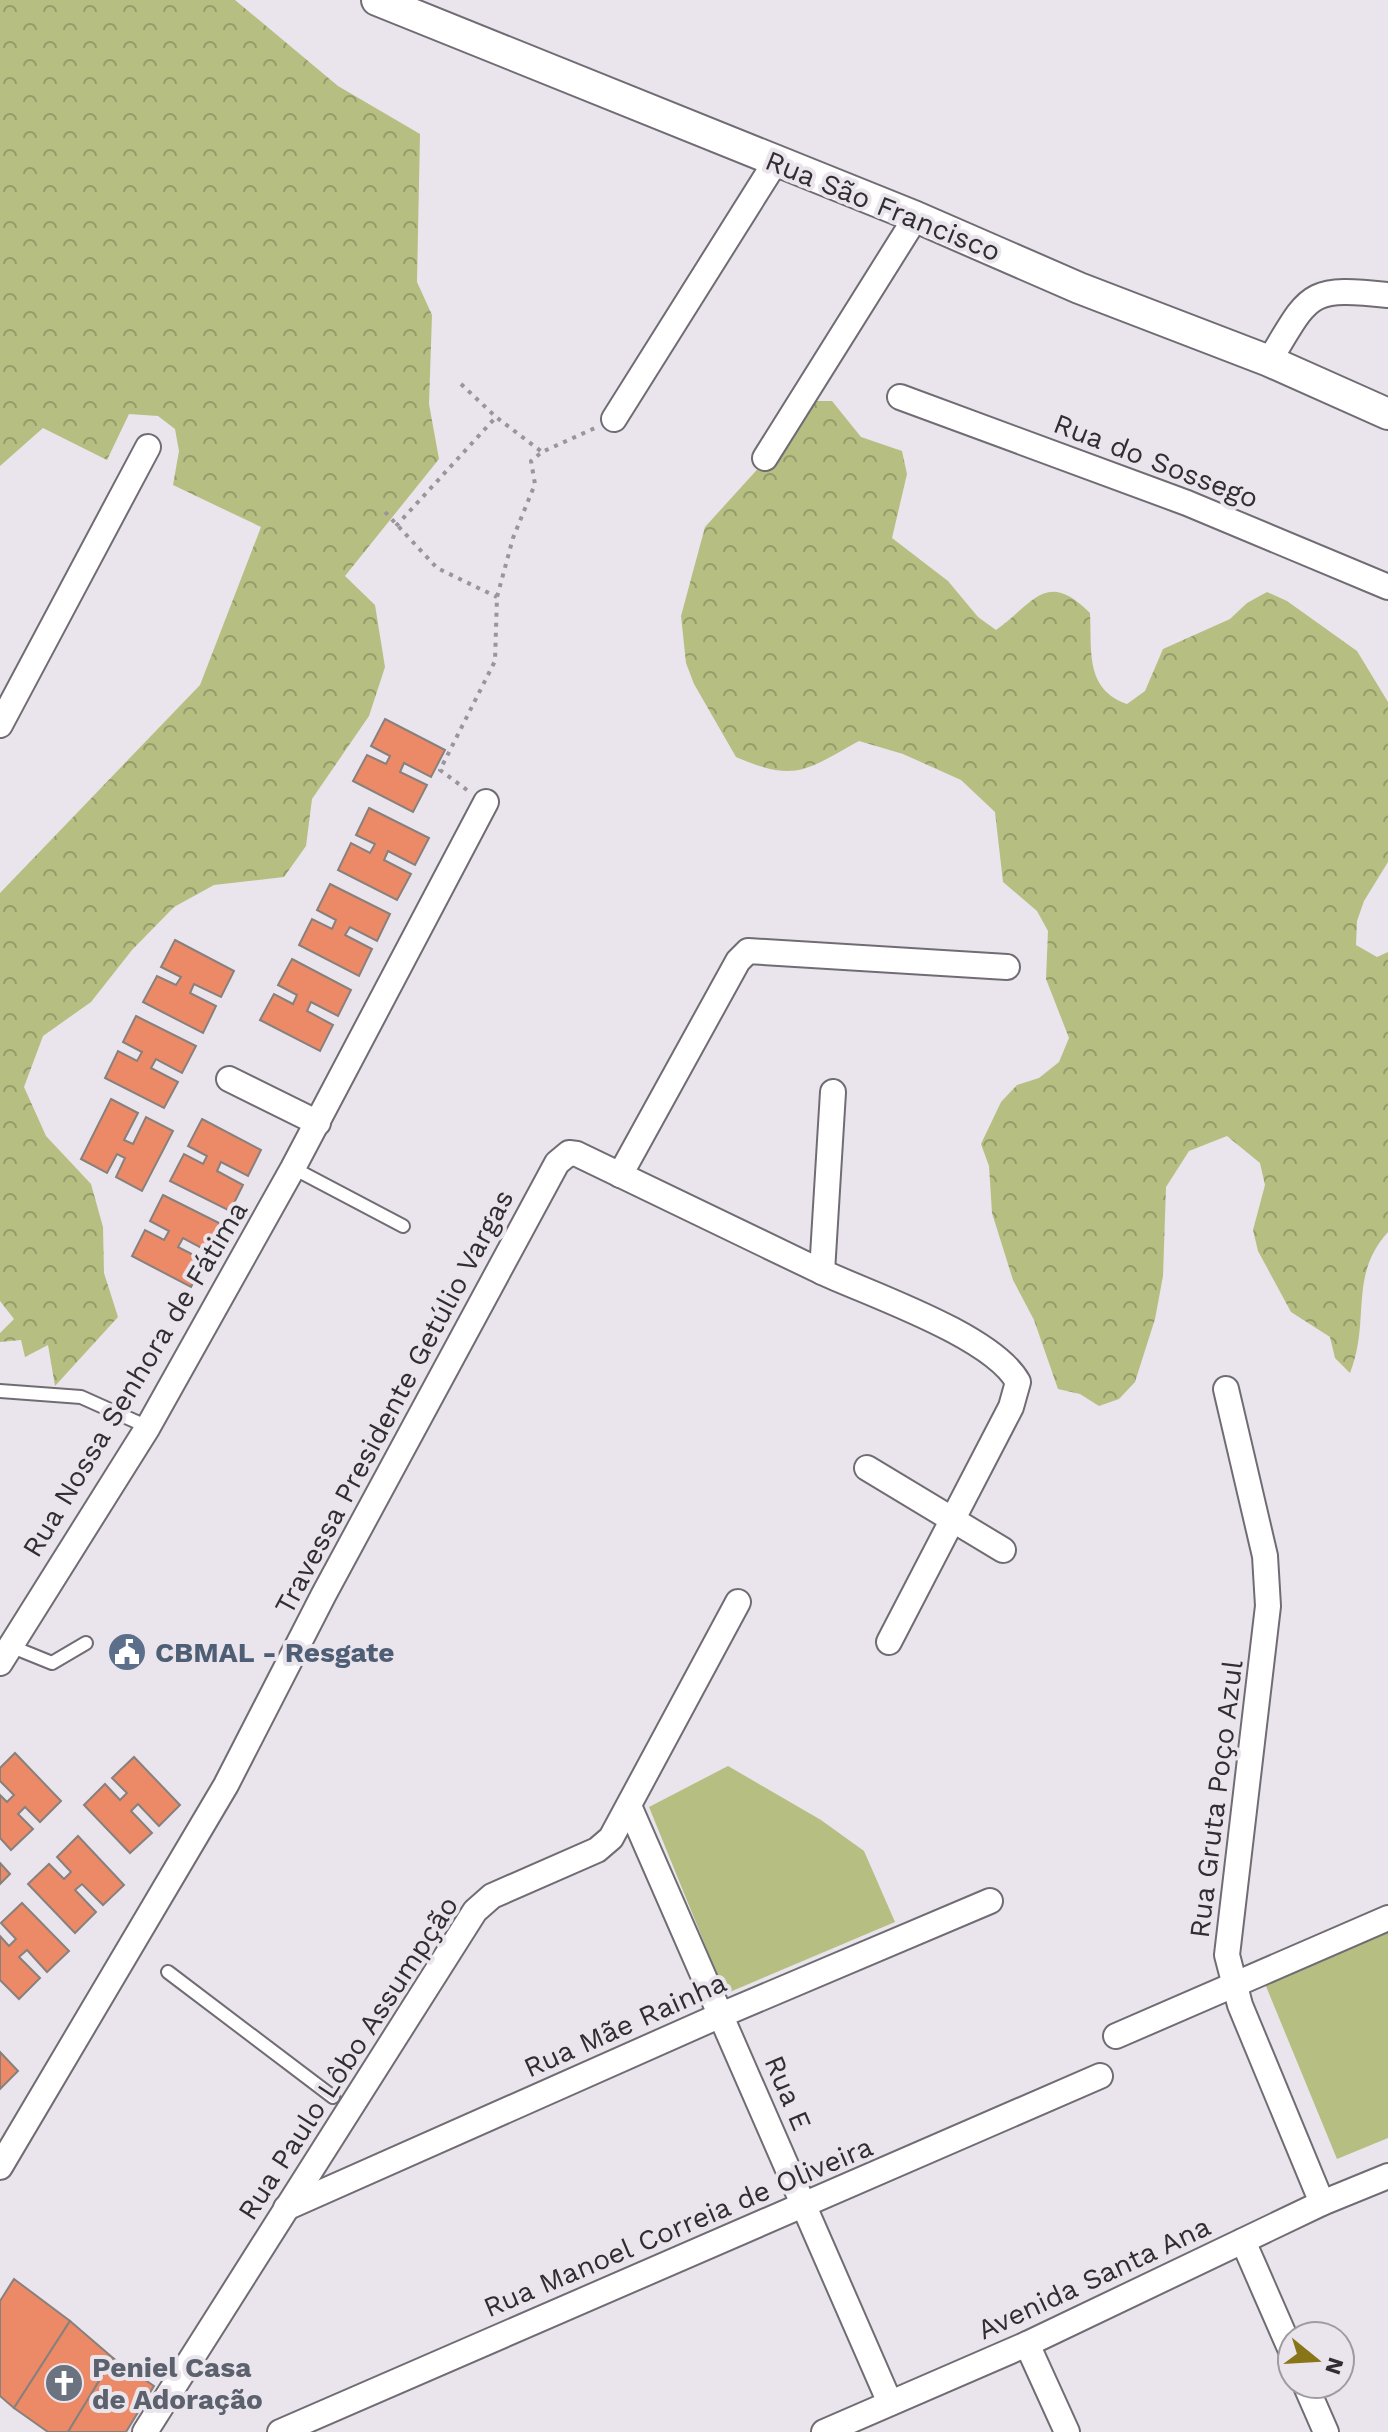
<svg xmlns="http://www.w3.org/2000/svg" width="1388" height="2432" viewBox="0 0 1388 2432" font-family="'Work Sans',sans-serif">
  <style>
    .forest { fill: url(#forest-crowns) }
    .green { fill: #b6bf81 }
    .building { fill: #ec8a67; stroke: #88807d; stroke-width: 2 }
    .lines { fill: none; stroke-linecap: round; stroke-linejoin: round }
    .service-casing { stroke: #716c73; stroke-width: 16 }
    .minor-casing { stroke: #716c73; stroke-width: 28 }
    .tertiary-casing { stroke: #716c73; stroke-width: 34 }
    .path { stroke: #99959a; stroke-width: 4; stroke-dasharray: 4 6; stroke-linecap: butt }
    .service { stroke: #fff; stroke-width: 12 }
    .minor { stroke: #fff; stroke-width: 24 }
    .tertiary { stroke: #fff; stroke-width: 30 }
    .labels { text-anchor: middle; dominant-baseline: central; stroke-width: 8; stroke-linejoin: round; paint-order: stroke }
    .street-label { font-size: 28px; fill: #302e30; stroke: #eae4ec }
    .service-label { font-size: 28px; font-weight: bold; fill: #4e5e75; stroke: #eae4ec; text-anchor: start }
    .worship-label { font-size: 28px; font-weight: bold; fill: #5b616d; stroke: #eae4ec; text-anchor: start }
  </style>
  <defs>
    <pattern id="forest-crowns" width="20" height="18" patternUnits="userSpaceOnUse" patternTransform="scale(2)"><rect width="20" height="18" fill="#b6bf81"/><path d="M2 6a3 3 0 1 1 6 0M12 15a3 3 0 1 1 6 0" fill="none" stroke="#949c6a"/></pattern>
  </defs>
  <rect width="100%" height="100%" fill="#eae4ec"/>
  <g class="forest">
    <path d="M 0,0 L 235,0 L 338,86 L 420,134 L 417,282 L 432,315 L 429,404 L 439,459 L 345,576 L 375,605 L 385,667 L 369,716 L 312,799 L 306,846 L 284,877 L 214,885 L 174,907 L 132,950 L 91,1002 L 43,1036 L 24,1087 L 46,1136 L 91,1184 L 103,1227 L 104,1273 L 118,1317 L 55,1386 L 48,1345 L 25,1357 L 21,1340 L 0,1342 L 0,1333 L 14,1319 L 0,1301 L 0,893 L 200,685 L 261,527 L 173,485 L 179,451 L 175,429 L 158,416 L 129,414 L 107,460 L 43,428 L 0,466 Z"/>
    <path d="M 809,401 L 832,401 L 861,437 L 902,451 L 907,474 L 892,538 L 948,581 L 978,617 L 996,630 C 1034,603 1046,569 1090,613 C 1092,652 1085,689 1127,704 L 1145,691 L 1163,649 L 1230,619 L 1247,603 L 1267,592 L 1287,601 L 1357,651 L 1388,702 L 1388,862 L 1364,901 L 1357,921 L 1356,945 L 1377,957 L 1388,952 L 1388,1232 C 1348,1276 1371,1320 1350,1373 L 1335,1358 L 1330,1337 L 1291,1312 L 1258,1251 L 1253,1230 L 1265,1185 L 1260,1163 L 1227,1136 L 1189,1151 L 1166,1187 L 1163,1276 L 1155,1319 L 1135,1382 L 1119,1399 L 1099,1406 L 1080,1394 L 1058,1389 L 1034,1320 L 1013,1280 L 992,1213 L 989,1166 L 981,1144 L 1001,1102 L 1017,1085 L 1039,1078 L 1059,1062 L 1069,1038 L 1046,979 L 1048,931 L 1037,911 L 1003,882 L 995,812 L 961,780 L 903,754 L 859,741 C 806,770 796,783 736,757 L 694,684 L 686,663 L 681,616 L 705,527 L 783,441 Z"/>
  </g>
  <g class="green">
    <path d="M 728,1766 L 821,1820 L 864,1851 L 895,1922 L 725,1994 L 649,1807 Z"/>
    <path d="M 1388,1918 L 1388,2138 L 1337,2159 L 1261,1974 Z"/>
  </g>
  <g class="building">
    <path d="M 385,719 L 445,750 L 431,777 L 404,763 L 400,772 L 427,785 L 413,812 L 353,781 L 367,755 L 386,764 L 390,756 L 371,746 Z"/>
    <path d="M 369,808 L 429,838 L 415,865 L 388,851 L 384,860 L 411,874 L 397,900 L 338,870 L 351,843 L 370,853 L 375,844 L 356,835 Z"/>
    <path d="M 330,884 L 390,914 L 377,941 L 350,927 L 345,935 L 372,949 L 359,976 L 299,945 L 312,919 L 332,929 L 336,920 L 317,910 Z"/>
    <path d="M 175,940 L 234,971 L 221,997 L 194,984 L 190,993 L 216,1006 L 203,1033 L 143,1002 L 157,976 L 176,985 L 181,977 L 161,967 Z"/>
    <path d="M 292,959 L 351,990 L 338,1016 L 311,1002 L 307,1011 L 333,1025 L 320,1051 L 260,1020 L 274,994 L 293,1004 L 297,995 L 278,985 Z"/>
    <path d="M 136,1016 L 196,1046 L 182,1073 L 156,1059 L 151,1068 L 178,1082 L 164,1108 L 105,1078 L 118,1051 L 137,1061 L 142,1052 L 123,1042 Z"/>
    <path d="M 111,1099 L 138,1113 L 124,1140 L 133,1144 L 146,1117 L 173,1131 L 142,1191 L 116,1177 L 125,1158 L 117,1154 L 107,1173 L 81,1159 Z"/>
    <path d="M 202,1119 L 261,1150 L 248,1176 L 221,1162 L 217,1171 L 243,1185 L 230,1211 L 170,1181 L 184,1154 L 203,1164 L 207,1156 L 188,1146 Z"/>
    <path d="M 163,1195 L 223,1225 L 209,1252 L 183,1238 L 178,1247 L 205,1261 L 191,1287 L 132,1256 L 145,1230 L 164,1240 L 169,1231 L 150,1221 Z"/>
    <path d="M 15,1753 L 61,1801 L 40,1822 L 25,1807 L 18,1814 L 33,1829 L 11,1850 L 0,1838 L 0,1795 L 7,1802 L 14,1795 L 0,1781 L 0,1768 Z"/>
    <path d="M 134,1757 L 180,1805 L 159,1826 L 138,1804 L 131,1811 L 152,1833 L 130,1853 L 84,1805 L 105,1784 L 120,1800 L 127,1793 L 112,1778 Z"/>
    <path d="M 78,1836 L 124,1885 L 103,1905 L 82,1884 L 75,1890 L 96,1912 L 75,1933 L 28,1884 L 49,1864 L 64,1879 L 71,1872 L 57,1857 Z"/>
    <path d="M 0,1863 L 10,1874 L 0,1884 Z"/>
    <path d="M 22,1903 L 69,1951 L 47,1972 L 27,1950 L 19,1957 L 40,1978 L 19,1999 L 0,1980 L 0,1936 L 9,1946 L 16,1939 L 1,1923 Z"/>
    <path d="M 0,2052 L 18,2071 L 0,2089 Z"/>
    <path d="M 14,2279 L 70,2321 L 14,2408 L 0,2396 L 0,2301 Z"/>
    <path d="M 70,2321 L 113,2358 L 68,2432 L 48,2432 L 14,2408 Z"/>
    <path d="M 113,2358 L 154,2386 L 126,2432 L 68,2432 Z"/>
  </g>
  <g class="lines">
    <g class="service-casing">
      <g id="service">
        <path d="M 293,1168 L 403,1226"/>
        <path d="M 0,1391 L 81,1397 L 148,1427"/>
        <path d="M 10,1646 L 52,1663 L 86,1643"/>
        <path d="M 168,1972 L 333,2097"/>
      </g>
    </g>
    <g class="minor-casing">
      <g id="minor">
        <path d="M 1269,361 C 1310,294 1306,286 1388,295"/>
        <path d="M 900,397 L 1187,503 L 1388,587"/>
        <path d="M 614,419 L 776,161"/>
        <path d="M 765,458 L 916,217"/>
        <path d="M 0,725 L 148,447"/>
        <path d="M 229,1079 L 318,1123"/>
        <path d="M 620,1175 L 738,961 L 748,951 L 1007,967"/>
        <path d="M 822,1272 C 872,1295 993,1336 1018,1382 L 1011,1407 L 889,1642"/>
        <path d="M 1226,1389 L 1265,1556 L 1268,1606 L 1227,1955 L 1240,2005 L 1322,2203"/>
        <path d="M 867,1468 L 1003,1550"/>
        <path d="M 0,1663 L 148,1427 L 293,1168 L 486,802"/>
        <path d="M 630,1808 L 890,2403"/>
        <path d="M 1116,2036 L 1388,1918"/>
        <path d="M 0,2167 L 226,1785 L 324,1594 L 557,1163 L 569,1153 L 577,1154 L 822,1272 L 833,1092"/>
        <path d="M 286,2208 L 721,2015 L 990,1901"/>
        <path d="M 1243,2241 L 1292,2353"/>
        <path d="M 1027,2344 L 1067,2432"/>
        <path d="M 1305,2384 L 1326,2432"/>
        <path d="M 145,2432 L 475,1911 L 492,1896 L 597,1850 L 611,1838 L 738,1602"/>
        <path d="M 280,2432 L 1100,2076"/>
        <path d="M 824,2432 L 1027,2344 L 1322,2203 L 1388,2176"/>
      </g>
    </g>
    <g class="tertiary-casing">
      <path id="tertiary" d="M 377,0 L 916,217 L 1079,288 L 1269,361 L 1388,414"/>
    </g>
    <g class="path">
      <path d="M 461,384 L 496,417 L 542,452"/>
      <path d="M 385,512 L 437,568 L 497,597"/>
      <path d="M 396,526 L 496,417"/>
      <path d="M 467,790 L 440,770 L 495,661 L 497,597 L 513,538 L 535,484 L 531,461 L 542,452 L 595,428"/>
    </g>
    <use href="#service" class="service"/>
    <use href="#minor" class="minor"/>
    <use href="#tertiary" class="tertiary"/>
  </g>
  <defs>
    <g id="civic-disc" transform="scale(2)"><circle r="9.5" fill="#5c6f8a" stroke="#eae4ec"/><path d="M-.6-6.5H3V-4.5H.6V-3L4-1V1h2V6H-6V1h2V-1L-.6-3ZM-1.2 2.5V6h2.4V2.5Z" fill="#fff"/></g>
    <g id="church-disc" transform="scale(2)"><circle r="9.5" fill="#6b7280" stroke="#eae4ec"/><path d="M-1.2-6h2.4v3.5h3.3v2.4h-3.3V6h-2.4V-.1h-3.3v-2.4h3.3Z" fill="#fff"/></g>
  </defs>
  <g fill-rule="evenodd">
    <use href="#civic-disc" x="127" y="1652"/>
    <use href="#church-disc" x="64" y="2383"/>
  </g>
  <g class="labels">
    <g class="street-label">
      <text transform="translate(883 206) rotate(22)">Rua São Francisco</text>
      <text transform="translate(1156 461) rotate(21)">Rua do Sossego</text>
      <text transform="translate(135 1379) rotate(-59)">Rua Nossa Senhora de Fátima</text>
      <text transform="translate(394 1402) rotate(-62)">Travessa Presidente Getúlio Vargas</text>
      <text transform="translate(1216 1799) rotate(-83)">Rua Gruta Poço Azul</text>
      <text transform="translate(625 2025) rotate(-24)">Rua Mãe Rainha</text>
      <text transform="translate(348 2058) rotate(-57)">Rua Paulo Lôbo Assumpção</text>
      <text transform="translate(788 2093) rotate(67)">Rua E</text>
      <text transform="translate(678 2227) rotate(-23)">Rua Manoel Correia de Oliveira</text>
      <text transform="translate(1094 2278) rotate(-25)">Avenida Santa Ana</text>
    </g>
    <g class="service-label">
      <text x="155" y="1652">CBMAL - Resgate</text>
    </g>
    <g class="worship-label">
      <text x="92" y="2367">Peniel Casa<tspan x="92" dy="32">de Adoração</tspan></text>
    </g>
  </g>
  <g transform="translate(1316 2360) rotate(108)"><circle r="38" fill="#eae4ec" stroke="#a09ba1" stroke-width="2"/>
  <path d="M0-6L14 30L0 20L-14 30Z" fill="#877518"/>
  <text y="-12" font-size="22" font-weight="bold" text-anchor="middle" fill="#302e30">N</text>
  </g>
</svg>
